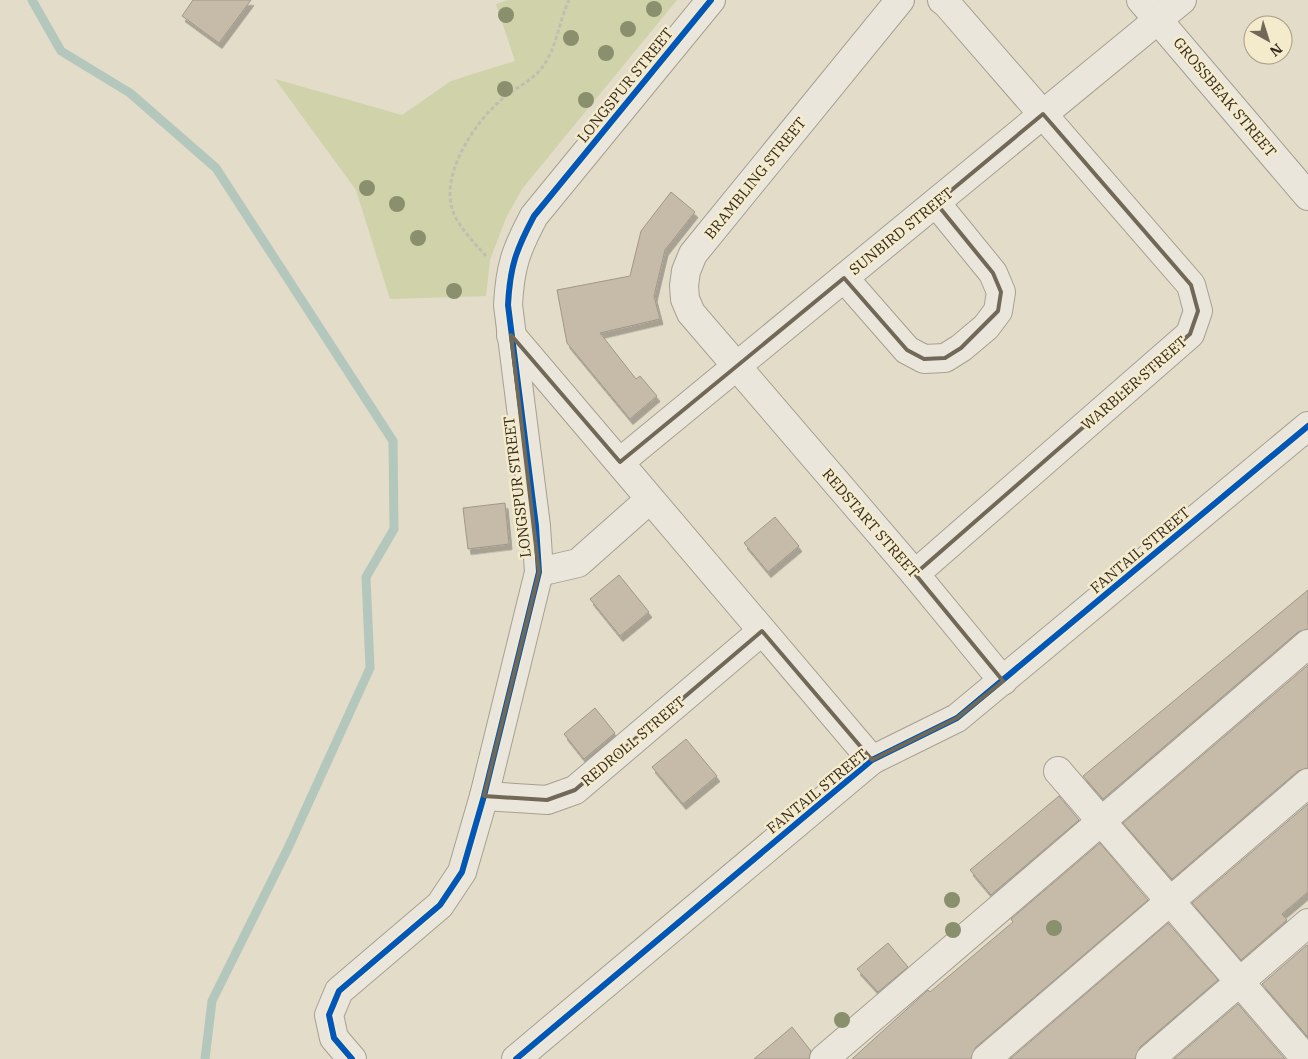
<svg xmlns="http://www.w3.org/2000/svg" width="1308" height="1059" viewBox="0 0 1308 1059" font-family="'IBM Plex Serif',serif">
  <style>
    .green { fill: #d0d2aa }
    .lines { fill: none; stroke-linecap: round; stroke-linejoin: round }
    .stream { stroke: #b4c7bc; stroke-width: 9 }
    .building { fill: #c6baa9; stroke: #a19788; filter: url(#shadow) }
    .street-casing { stroke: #a6a092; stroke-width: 30 }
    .path { stroke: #c2bdb2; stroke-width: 3; stroke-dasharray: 4 2.5; stroke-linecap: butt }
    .street { stroke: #eae6db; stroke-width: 28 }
    .cycleway-casing { stroke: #f4ebcd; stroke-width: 9 }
    .cycleway { stroke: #0057b8; stroke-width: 6 }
    .tree { fill: #8a8f6d }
    .marked { fill: none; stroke: #716858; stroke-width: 4; stroke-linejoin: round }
    .labels { text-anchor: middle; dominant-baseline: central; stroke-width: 5; stroke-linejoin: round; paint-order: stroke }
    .street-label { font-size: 15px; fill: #34291c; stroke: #f4ebcd }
  </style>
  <defs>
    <filter id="shadow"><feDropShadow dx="3" dy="5.5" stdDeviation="0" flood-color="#0004"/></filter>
  </defs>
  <rect width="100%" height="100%" fill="#e2dcc8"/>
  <path class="green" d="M 508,0 L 677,0 L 522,189 L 506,218 L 490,260 L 486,296 L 390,299 L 356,190 L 275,79 L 402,115 L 451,81 L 515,61 L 496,4 Z"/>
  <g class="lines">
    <path class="stream" d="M 32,0 L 61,51 L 130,93 L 216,168 L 393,441 L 394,529 L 366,577 L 370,668 L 288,848 L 212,1001 L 205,1059"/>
  </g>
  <g class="building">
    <path d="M 193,0 L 251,0 L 219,43 L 182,16 Z"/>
    <path d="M 671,192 L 695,212 L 665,250 L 654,296 L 660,319 L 600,333 L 636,379 L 640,376 L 657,396 L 630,419 L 567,343 L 557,290 L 630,276 L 641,231 Z"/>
    <path d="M 505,503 L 509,544 L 468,549 L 463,508 Z"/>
    <path d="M 775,517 L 799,546 L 768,572 L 744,543 Z"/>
    <path d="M 619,575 L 649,612 L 620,636 L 590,599 Z"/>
    <path d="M 1308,590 L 1308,629 L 1298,632 L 1103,799 L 1083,776 Z"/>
    <path d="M 1308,665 L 1308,768 L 1298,771 L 1172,879 L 1123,823 Z"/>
    <path d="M 595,708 L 615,733 L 584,759 L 564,734 Z"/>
    <path d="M 686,739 L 717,776 L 683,804 L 652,767 Z"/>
    <path d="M 1059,796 L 1079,820 L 991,895 L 970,870 Z"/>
    <path d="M 1308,804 L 1308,892 L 1282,914 L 1287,920 L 1241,960 L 1192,903 Z"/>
    <path d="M 1100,843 L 1148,900 L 976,1047 L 971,1059 L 852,1059 L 928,990 L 930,992 L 1013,922 L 1011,919 Z"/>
    <path d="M 1168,923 L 1218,980 L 1140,1047 L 1135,1059 L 1010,1059 Z"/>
    <path d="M 888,943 L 908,967 L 878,992 L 857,969 Z"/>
    <path d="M 1307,945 L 1308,946 L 1308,1037 L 1262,984 Z"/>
    <path d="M 1238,1004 L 1285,1059 L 1174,1059 Z"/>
    <path d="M 792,1027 L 811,1051 L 809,1059 L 754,1059 Z"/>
  </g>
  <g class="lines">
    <g class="street-casing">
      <g id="street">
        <path d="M 900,0 L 693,254 L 686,271 L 684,286 L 685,299 L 691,313 L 915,574 L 1003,681"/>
        <path d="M 1141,0 L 1308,196"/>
        <path d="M 844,278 L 907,350 L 924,359 L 945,358 L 961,348 L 986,327 L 998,311 L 1001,292 L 993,273 L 936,203"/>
        <path d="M 511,335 L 872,760"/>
        <path d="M 620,462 L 1182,0"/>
        <path d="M 539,572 L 578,563 L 649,500"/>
        <path d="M 915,574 L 1190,334 L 1198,311 L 1191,285 L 947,4 L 942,0"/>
        <path d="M 1058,771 L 1306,1059"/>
        <path d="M 484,796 L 547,800 L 575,790 L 762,631"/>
        <path d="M 352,1059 L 334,1038 L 329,1015 L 339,991 L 440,905 L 462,872 L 484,796 L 539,572 L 536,526 L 508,305 C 510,266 516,250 534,216 L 711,0"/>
        <path d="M 516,1059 L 872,760 L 957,718 L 1308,426"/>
        <path d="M 824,1059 L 1308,644"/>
        <path d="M 986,1059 L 1308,783"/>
        <path d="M 1150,1059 L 1308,923"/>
      </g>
    </g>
    <path class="path" d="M 486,256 C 475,243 461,230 454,214 C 438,177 474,123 501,100 C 513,89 529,83 540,70 C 557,50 558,23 569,0"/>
    <use href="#street" class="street"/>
    <g class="cycleway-casing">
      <g id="cycleway">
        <path d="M 352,1059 L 334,1038 L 329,1015 L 339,991 L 440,905 L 462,872 L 484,796 L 539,572 L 536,526 L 508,305 C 510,266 516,250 534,216 L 711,0"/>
        <path d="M 516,1059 L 872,760 L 957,718 L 1308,426"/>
      </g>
    </g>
    <use href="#cycleway" class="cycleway"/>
  </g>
  <g class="tree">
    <circle cx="654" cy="9" r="8"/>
    <circle cx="506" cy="15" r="8"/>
    <circle cx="628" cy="29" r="8"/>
    <circle cx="571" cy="38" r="8"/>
    <circle cx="606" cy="53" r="8"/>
    <circle cx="505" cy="89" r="8"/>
    <circle cx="586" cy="100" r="8"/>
    <circle cx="367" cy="188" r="8"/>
    <circle cx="397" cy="204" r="8"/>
    <circle cx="418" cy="238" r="8"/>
    <circle cx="454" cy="291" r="8"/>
    <circle cx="952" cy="900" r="8"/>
    <circle cx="1054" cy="928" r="8"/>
    <circle cx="953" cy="930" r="8"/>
    <circle cx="842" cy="1020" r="8"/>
  </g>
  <path class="marked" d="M 1043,114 L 1191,285 L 1198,311 L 1190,334 L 915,574 L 1003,681 L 957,718 L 872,760 L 762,631 L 575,790 L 547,800 L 484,796 L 539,572 L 511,335 L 620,462 L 844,278 L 907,350 L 924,359 L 945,358 L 961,348 L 998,311 L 1001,292 L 993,273 L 936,203 Z"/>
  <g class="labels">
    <g class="street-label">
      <text transform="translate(625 85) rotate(-51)">LONGSPUR STREET</text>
      <text transform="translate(1225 97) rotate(50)">GROSSBEAK STREET</text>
      <text transform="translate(755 178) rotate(-51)">BRAMBLING STREET</text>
      <text transform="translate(901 231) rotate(-39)">SUNBIRD STREET</text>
      <text transform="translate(1134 383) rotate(-41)">WARBLER STREET</text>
      <text transform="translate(517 487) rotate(-97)">LONGSPUR STREET</text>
      <text transform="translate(871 523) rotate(49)">REDSTART STREET</text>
      <text transform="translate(1140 550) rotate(-40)">FANTAIL STREET</text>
      <text transform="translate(633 741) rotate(-40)">REDROLL STREET</text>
      <text transform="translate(817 791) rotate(-39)">FANTAIL STREET</text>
    </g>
  </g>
  <g transform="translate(1268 40) rotate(141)"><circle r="24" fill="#f4ebcd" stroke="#a79d86"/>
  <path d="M0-4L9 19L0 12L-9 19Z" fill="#716858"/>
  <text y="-8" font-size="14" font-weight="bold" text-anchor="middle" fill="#34291c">N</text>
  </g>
</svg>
